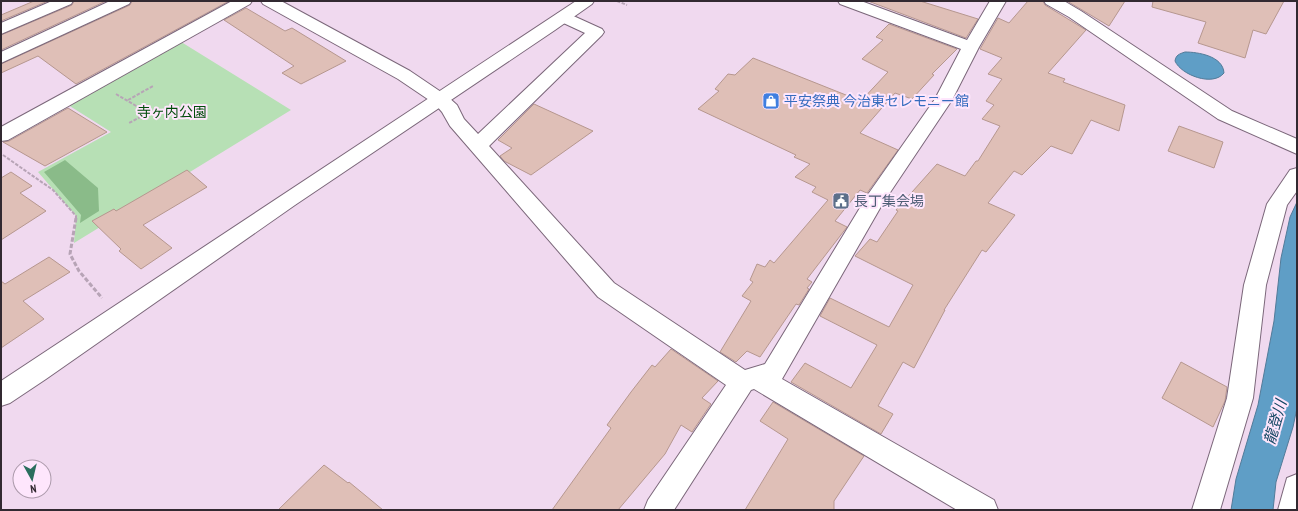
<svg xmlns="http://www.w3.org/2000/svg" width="1298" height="511" viewBox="0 0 1298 511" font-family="'PT Sans Narrow','Noto Sans JP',sans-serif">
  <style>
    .green { fill: #b7e0b5 }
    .forest { fill: #8abb89 }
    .water { fill: #5f9ec6; stroke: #527b99 }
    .building { fill: #dfbfb7; stroke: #b6978f }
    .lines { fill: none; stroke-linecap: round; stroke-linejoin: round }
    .minor-casing { stroke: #7b677a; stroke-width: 2 }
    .tertiary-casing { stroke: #7b677a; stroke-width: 2 }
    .path-far1 { stroke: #b7a4b6; stroke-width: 2; stroke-dasharray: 3.5 1.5; stroke-linecap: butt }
    .path { stroke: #b7a4b6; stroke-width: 3; stroke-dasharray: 4.5 2; stroke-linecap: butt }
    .minor { fill: #fff; fill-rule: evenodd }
    .tertiary { fill: #fff; fill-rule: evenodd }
    .labels { text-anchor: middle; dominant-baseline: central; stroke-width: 4; stroke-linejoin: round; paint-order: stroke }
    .shop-label { font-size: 14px; fill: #366cbe; stroke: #fee6fc; text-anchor: start }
    .park-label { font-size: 14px; fill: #004d0a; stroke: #fee6fc }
    .service-label { font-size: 14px; fill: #4e5e75; stroke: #fee6fc; text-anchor: start }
    .water-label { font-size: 15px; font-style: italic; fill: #134662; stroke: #fee6fc }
  </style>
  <rect width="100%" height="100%" fill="#f0d9ef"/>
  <path class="green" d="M 178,40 L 291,110 L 74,243 L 76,216 L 38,172 L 111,132 L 65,103 Z"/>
  <path class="forest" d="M 65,160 L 98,188 L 99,211 L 80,223 L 81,215 L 44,172 Z"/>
  <g class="water">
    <path d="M 1185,52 C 1198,52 1223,56 1224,73 C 1213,87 1181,75 1175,61 C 1176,55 1179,54 1185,52 Z"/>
    <path d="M 1297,202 L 1297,408 L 1293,427 L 1276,482 L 1273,510 L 1231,510 L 1236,479 L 1258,405 L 1274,321 L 1281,258 L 1290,217 Z"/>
  </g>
  <g class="building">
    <path d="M 34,1 L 48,1 L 1,21 L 1,15 Z"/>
    <path d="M 74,1 L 106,1 L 1,50 L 1,35 L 72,5 Z"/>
    <path d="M 132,1 L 229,1 L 76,84 L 38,56 L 1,73 L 1,64 L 130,5 Z"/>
    <path d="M 868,1 L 920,1 L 978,19 L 966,38 Z"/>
    <path d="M 1028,1 L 1043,1 L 1045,5 L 1086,30 L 1048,73 L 1065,79 L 1063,82 L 1125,105 L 1119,131 L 1091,120 L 1072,154 L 1051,146 L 1022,175 L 1014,171 L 988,203 L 1015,215 L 986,252 L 982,250 L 944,310 L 945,310 L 914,368 L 903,362 L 878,406 L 893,414 L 881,434 L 791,382 L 805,363 L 851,388 L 877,345 L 820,316 L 830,298 L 889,327 L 913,285 L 855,256 L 870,239 L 877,242 L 898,211 L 896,210 L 937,164 L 965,176 L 976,161 L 978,161 L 1000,126 L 982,119 L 994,105 L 986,101 L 1002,79 L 988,74 L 1002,58 L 980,49 L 998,18 L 1009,23 Z"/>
    <path d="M 1067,1 L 1125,1 L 1109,26 Z"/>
    <path d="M 1153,1 L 1284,1 L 1266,34 L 1253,30 L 1245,58 L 1198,43 L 1206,22 L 1152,7 Z"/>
    <path d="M 246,8 L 285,31 L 292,28 L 346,61 L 301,84 L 282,73 L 294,66 L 224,20 Z"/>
    <path d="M 889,24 L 957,49 L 932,74 L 934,75 L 912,99 L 895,93 L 860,133 L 898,150 L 867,193 L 860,190 L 835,221 L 847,227 L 807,279 L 812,282 L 807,288 L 809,289 L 799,305 L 796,304 L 760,357 L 747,351 L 736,362 L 720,352 L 751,301 L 742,296 L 753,282 L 750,280 L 757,264 L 765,267 L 770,260 L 774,263 L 828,200 L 812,192 L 816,187 L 795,177 L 810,164 L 794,157 L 796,155 L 698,109 L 719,91 L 715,89 L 728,74 L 735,75 L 753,58 L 861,101 L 888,72 L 862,59 L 883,40 L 876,37 Z"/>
    <path d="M 534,104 L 593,131 L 531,175 L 504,161 L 500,156 L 512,148 L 498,140 Z"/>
    <path d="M 68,108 L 107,132 L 45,166 L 3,142 L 9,141 Z"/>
    <path d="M 1179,126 L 1223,142 L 1214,168 L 1168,151 Z"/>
    <path d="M 187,170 L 207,187 L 143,225 L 172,248 L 141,269 L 119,251 L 121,249 L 92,221 L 114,209 L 116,211 Z"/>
    <path d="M 11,172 L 32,186 L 20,193 L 46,211 L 1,240 L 1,178 Z"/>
    <path d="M 49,257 L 70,272 L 23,301 L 44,319 L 1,348 L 1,281 L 5,284 Z"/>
    <path d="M 671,349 L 718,381 L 702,398 L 711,404 L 692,432 L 681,425 L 665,454 L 618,510 L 552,510 L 611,428 L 607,425 L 631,392 L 652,365 L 655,367 Z"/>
    <path d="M 1181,362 L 1227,387 L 1225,401 L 1213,427 L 1162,398 Z"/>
    <path d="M 773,402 L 864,456 L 834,501 L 834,510 L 745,510 L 788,439 L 760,421 Z"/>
    <path d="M 324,465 L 348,483 L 349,482 L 383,510 L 278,510 Z"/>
  </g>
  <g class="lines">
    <g class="minor-casing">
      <g id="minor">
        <path d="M 52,1 L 73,1 L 71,4 L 1,34 L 1,23 Z"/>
        <path d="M 110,1 L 131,1 L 129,4 L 1,63 L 1,52 Z"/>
        <path d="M 232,1 L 252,1 L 250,4 L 8,140 L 1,141 L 1,127 Z"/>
        <path d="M 261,1 L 281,1 L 410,71 L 447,96 L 457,105 L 464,119 L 478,134 L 585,33 L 557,20 L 555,17 L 557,14 L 563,12 L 569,14 L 602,29 L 604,32 L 602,35 L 489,146 L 614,283 L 745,370 L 765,364 L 869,193 L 935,99 L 961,49 L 840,4 L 838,1 L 861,1 L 967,40 L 990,1 L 1006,1 L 979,47 L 952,100 L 883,203 L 782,379 L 994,500 L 998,510 L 957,510 L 754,389 L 751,390 L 674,510 L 644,510 L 648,500 L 726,385 L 598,297 L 450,126 L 442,112 L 435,104 L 398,79 L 263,4 Z"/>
        <path d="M 1297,168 L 1297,191 L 1287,205 L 1266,285 L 1253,398 L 1220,510 L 1192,510 L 1227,398 L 1244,285 L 1267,204 L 1290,170 Z"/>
        <path d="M 1297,474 L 1297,510 L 1278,510 L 1287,478 Z"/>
      </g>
    </g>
    <g class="tertiary-casing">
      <g id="tertiary">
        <path d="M 576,1 L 594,1 L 592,4 L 555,30 L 295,205 L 46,379 L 10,403 L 1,406 L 1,381 Z"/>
        <path d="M 1044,1 L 1064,1 L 1081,11 L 1232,111 L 1297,139 L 1297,154 L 1218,119 L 1069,17 L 1046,4 Z"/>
      </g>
    </g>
    <g class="path-far1">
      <path d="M 617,1 L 627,5"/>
      <path d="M 116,94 L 148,113 L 129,123"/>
      <path d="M 128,100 L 153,86"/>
      <path d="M 3,155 L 53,190 L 76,216 L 76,219"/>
    </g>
    <path class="path" d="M 76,218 L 70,254 L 79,271 L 102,298"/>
    <use href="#minor" class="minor"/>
    <use href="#tertiary" class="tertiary"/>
  </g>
  <defs>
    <g id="shop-square" transform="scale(0.9)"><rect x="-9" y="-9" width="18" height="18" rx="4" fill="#3f7fe0" stroke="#fee6fc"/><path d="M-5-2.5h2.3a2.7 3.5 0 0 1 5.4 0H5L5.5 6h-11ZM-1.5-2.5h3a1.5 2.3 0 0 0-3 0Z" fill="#fff"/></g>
    <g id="civic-square" transform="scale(0.9)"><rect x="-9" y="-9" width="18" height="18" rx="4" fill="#5c6f8a" stroke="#fee6fc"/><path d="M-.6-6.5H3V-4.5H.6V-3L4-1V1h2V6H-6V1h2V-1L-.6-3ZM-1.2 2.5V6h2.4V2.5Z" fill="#fff"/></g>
  </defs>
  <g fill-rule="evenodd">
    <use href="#shop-square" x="771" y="101"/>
    <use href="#civic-square" x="841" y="201"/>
  </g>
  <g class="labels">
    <g class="shop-label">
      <text x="784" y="101">平安祭典 今治東セレモニー館</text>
    </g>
    <g class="park-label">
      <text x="172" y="112">寺ヶ内公園</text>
    </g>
    <g class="service-label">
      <text x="854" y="201">長丁集会場</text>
    </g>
    <g class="water-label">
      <text transform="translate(1275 422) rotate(-74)">龍登川</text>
    </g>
  </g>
  <rect width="1298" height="511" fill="none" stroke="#322931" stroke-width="4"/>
  <g transform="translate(32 479) rotate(172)"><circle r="19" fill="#fee6fc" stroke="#ac9aab"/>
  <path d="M0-3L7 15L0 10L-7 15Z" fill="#2b6e5e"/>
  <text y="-6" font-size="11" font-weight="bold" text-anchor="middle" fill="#322931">N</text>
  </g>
</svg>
